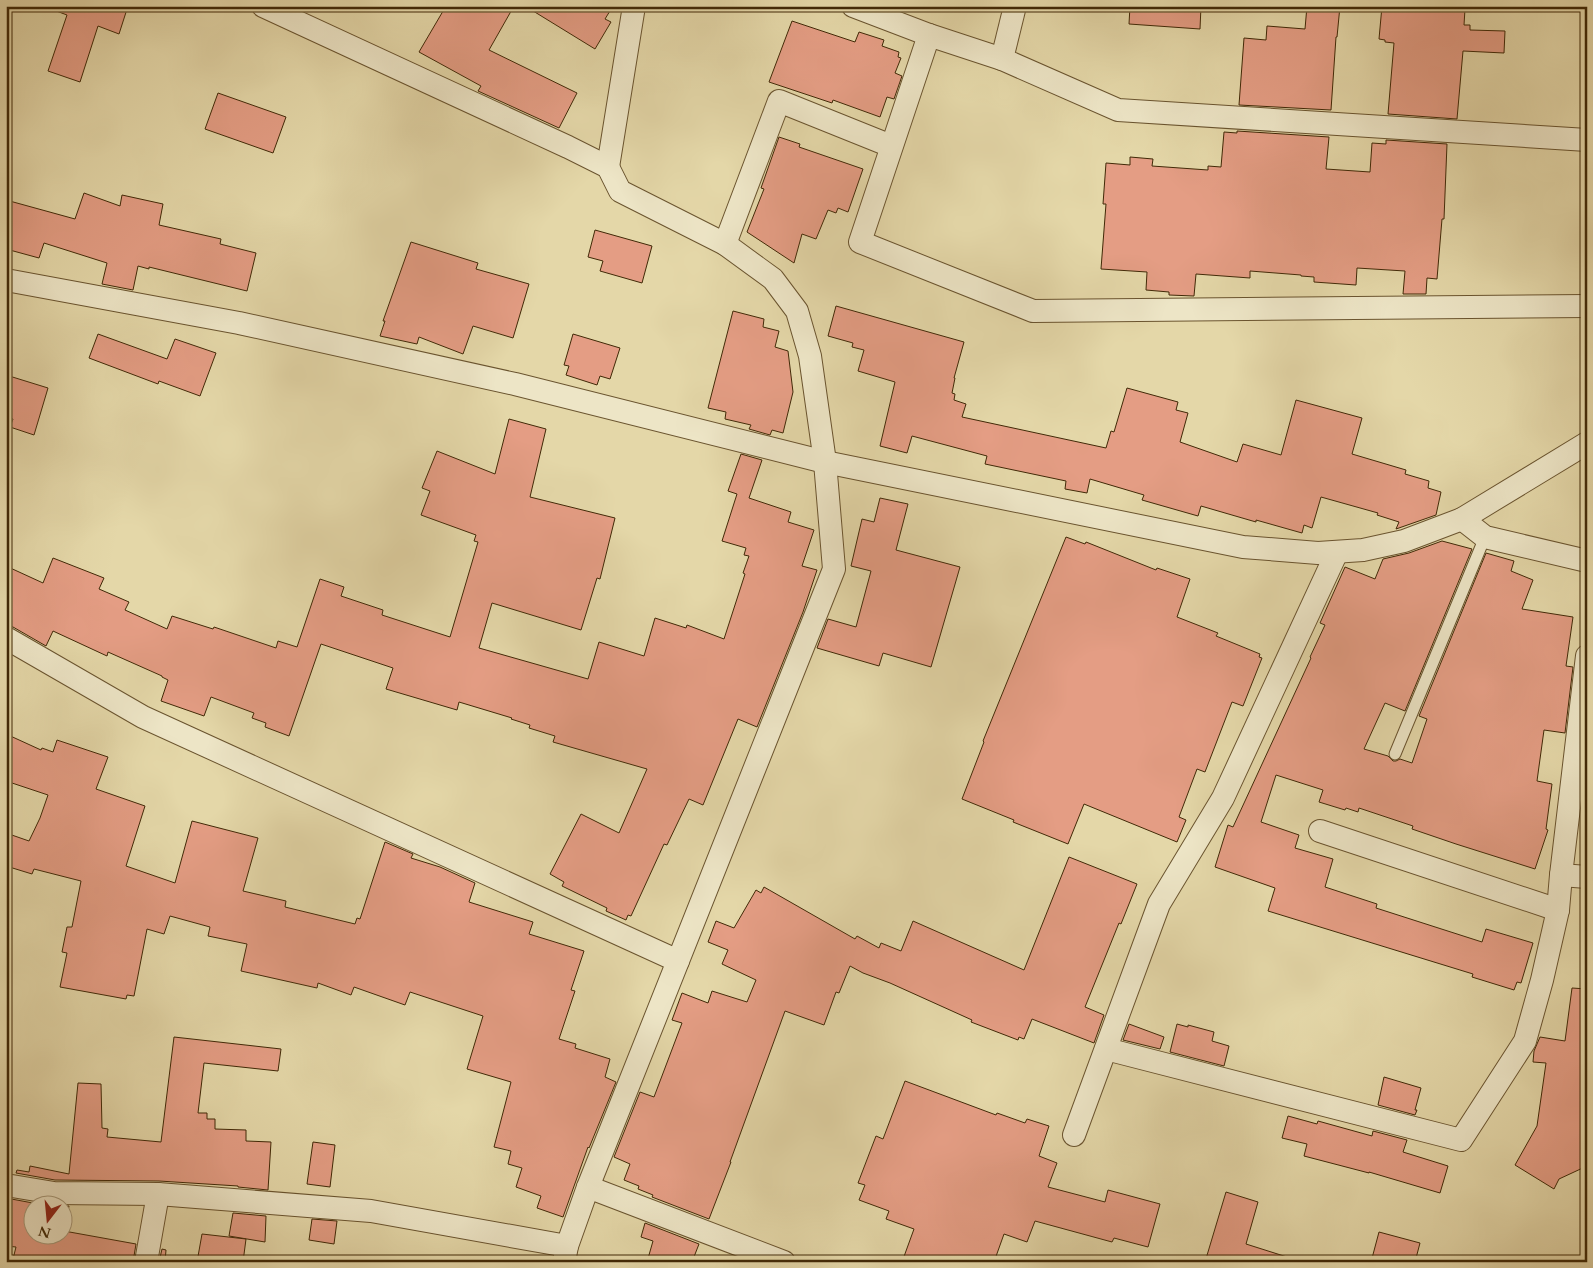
<svg xmlns="http://www.w3.org/2000/svg" width="1593" height="1268" viewBox="0 0 1593 1268" font-family="Cardo,serif">
  <style>
    .building { fill: #e49d84; stroke: #412907 }
    .lines { fill: none; stroke-linecap: round; stroke-linejoin: round }
    .lane-casing { stroke: #6a542f; stroke-width: 13 }
    .street-casing { stroke: #6a542f; stroke-width: 24 }
    .lane { stroke: #ede5c6; stroke-width: 11 }
    .street { stroke: #ede5c6; stroke-width: 22 }
  </style>
  <rect width="100%" height="100%" fill="#e4d7a8"/>
  <filter id="stains"><feTurbulence type="fractalNoise" baseFrequency=".004" numOctaves="4"/><feColorMatrix values="0 0 0 0 .2 0 0 0 0 .09 0 0 0 0 .02 0 0 0 .5 -.17"/></filter>
  <radialGradient id="worn" r=".72"><stop offset=".6" stop-color="#630" stop-opacity="0"/><stop offset="1" stop-color="#630" stop-opacity=".3"/></radialGradient>
  <g class="building">
    <path d="M 51,6 L 128,6 L 119,34 L 98,26 L 80,82 L 48,71 L 67,15 L 51,9 Z"/>
    <path d="M 446,6 L 514,6 L 489,50 L 577,93 L 559,128 L 478,91 L 481,86 L 419,52 Z"/>
    <path d="M 525,6 L 613,6 L 605,19 L 611,22 L 595,49 Z"/>
    <path d="M 1130,6 L 1201,6 L 1200,29 L 1129,24 Z"/>
    <path d="M 1307,6 L 1340,6 L 1337,37 L 1336,37 L 1331,110 L 1239,105 L 1244,38 L 1266,40 L 1267,26 L 1305,29 Z"/>
    <path d="M 1382,6 L 1426,6 L 1465,9 L 1464,25 L 1470,25 L 1470,30 L 1505,31 L 1504,53 L 1463,51 L 1457,119 L 1388,114 L 1394,43 L 1385,42 L 1385,40 L 1379,39 Z"/>
    <path d="M 792,21 L 855,42 L 859,32 L 884,40 L 882,46 L 899,52 L 898,57 L 901,58 L 895,73 L 902,76 L 894,99 L 887,97 L 880,117 L 833,100 L 832,103 L 769,82 Z"/>
    <path d="M 218,93 L 286,117 L 273,153 L 205,129 Z"/>
    <path d="M 1237,131 L 1329,137 L 1326,169 L 1370,172 L 1372,143 L 1386,144 L 1386,140 L 1447,144 L 1444,219 L 1442,219 L 1437,279 L 1427,278 L 1426,294 L 1403,294 L 1405,271 L 1357,268 L 1356,285 L 1314,282 L 1314,277 L 1301,276 L 1301,275 L 1250,271 L 1250,278 L 1196,274 L 1194,296 L 1169,295 L 1169,292 L 1146,290 L 1147,272 L 1101,269 L 1106,204 L 1103,204 L 1106,163 L 1130,165 L 1130,157 L 1153,159 L 1152,166 L 1208,170 L 1208,166 L 1221,167 L 1224,132 L 1237,133 Z"/>
    <path d="M 779,137 L 800,144 L 799,147 L 863,169 L 848,212 L 838,208 L 836,213 L 828,210 L 816,239 L 802,234 L 794,263 L 747,232 L 764,189 L 761,188 Z"/>
    <path d="M 84,193 L 120,206 L 122,195 L 163,204 L 159,225 L 221,239 L 220,244 L 256,253 L 247,291 L 149,267 L 149,269 L 138,266 L 133,290 L 102,284 L 107,263 L 44,243 L 39,258 L 6,249 L 6,200 L 75,219 Z"/>
    <path d="M 595,230 L 652,246 L 642,283 L 600,271 L 603,261 L 588,257 Z"/>
    <path d="M 411,242 L 478,263 L 476,269 L 529,284 L 513,338 L 473,326 L 463,354 L 419,337 L 417,344 L 380,336 L 385,321 L 383,321 Z"/>
    <path d="M 836,306 L 964,342 L 954,378 L 955,378 L 952,393 L 955,394 L 954,400 L 966,404 L 962,417 L 1106,448 L 1111,431 L 1114,432 L 1127,388 L 1178,402 L 1176,410 L 1188,413 L 1180,442 L 1237,462 L 1243,444 L 1281,455 L 1296,400 L 1362,418 L 1352,454 L 1406,470 L 1405,474 L 1429,481 L 1428,488 L 1441,492 L 1436,515 L 1396,529 L 1399,522 L 1377,515 L 1378,513 L 1321,497 L 1312,528 L 1304,525 L 1302,533 L 1256,520 L 1256,522 L 1201,506 L 1198,516 L 1142,500 L 1144,495 L 1090,479 L 1087,493 L 1065,489 L 1066,481 L 985,464 L 987,456 L 912,436 L 907,453 L 880,446 L 895,382 L 858,371 L 864,350 L 852,347 L 853,343 L 828,336 Z"/>
    <path d="M 733,311 L 764,319 L 763,327 L 779,331 L 775,347 L 788,351 L 793,392 L 783,433 L 772,430 L 770,435 L 749,429 L 751,425 L 725,419 L 726,412 L 708,408 Z"/>
    <path d="M 98,334 L 167,359 L 175,339 L 216,353 L 200,396 L 159,381 L 158,384 L 89,358 Z"/>
    <path d="M 573,334 L 620,348 L 610,379 L 600,376 L 597,385 L 566,375 L 569,366 L 564,365 Z"/>
    <path d="M 6,375 L 48,388 L 34,435 L 10,427 L 13,419 L 6,417 Z"/>
    <path d="M 509,419 L 546,429 L 530,497 L 615,518 L 600,579 L 597,578 L 581,630 L 492,603 L 479,648 L 588,679 L 599,642 L 644,656 L 655,618 L 686,628 L 687,625 L 724,639 L 745,574 L 743,573 L 749,556 L 744,555 L 746,548 L 722,541 L 737,494 L 728,491 L 741,454 L 762,460 L 749,498 L 791,512 L 788,522 L 814,530 L 802,566 L 817,570 L 803,612 L 757,727 L 738,719 L 703,805 L 689,799 L 667,845 L 664,844 L 631,916 L 628,915 L 626,920 L 606,911 L 607,908 L 562,886 L 564,882 L 550,874 L 581,814 L 619,833 L 647,769 L 553,742 L 555,736 L 529,728 L 530,725 L 511,719 L 512,718 L 459,702 L 457,710 L 386,689 L 393,668 L 321,644 L 289,736 L 265,727 L 266,723 L 252,718 L 254,713 L 211,697 L 204,716 L 161,701 L 168,680 L 162,677 L 162,676 L 108,652 L 107,656 L 53,631 L 46,646 L 13,627 L 6,625 L 6,566 L 43,583 L 53,558 L 104,578 L 99,589 L 129,602 L 125,610 L 167,629 L 172,616 L 213,629 L 214,627 L 276,648 L 278,641 L 297,647 L 320,579 L 344,587 L 341,596 L 383,610 L 382,615 L 450,637 L 478,542 L 474,541 L 476,535 L 421,515 L 430,491 L 422,488 L 437,451 L 495,474 Z"/>
    <path d="M 880,498 L 908,504 L 896,550 L 960,567 L 931,667 L 883,653 L 879,666 L 817,648 L 828,619 L 856,627 L 871,571 L 851,566 L 862,519 L 874,522 Z"/>
    <path d="M 1066,537 L 1085,544 L 1086,542 L 1156,570 L 1157,568 L 1190,579 L 1177,617 L 1218,633 L 1216,636 L 1260,654 L 1259,657 L 1262,658 L 1243,706 L 1232,702 L 1205,772 L 1197,769 L 1179,817 L 1186,820 L 1177,842 L 1084,804 L 1068,844 L 1013,822 L 1014,820 L 962,799 L 984,742 L 983,741 Z"/>
    <path d="M 1442,541 L 1472,549 L 1405,711 L 1385,703 L 1364,749 L 1388,756 L 1393,761 L 1396,761 L 1400,759 L 1412,763 L 1427,719 L 1419,716 L 1486,553 L 1514,561 L 1511,571 L 1533,580 L 1522,609 L 1573,617 L 1566,666 L 1573,667 L 1565,733 L 1544,730 L 1537,781 L 1552,784 L 1546,829 L 1548,830 L 1535,869 L 1456,844 L 1412,829 L 1413,826 L 1359,808 L 1358,812 L 1346,808 L 1345,810 L 1319,802 L 1323,790 L 1276,775 L 1261,822 L 1299,835 L 1295,848 L 1333,859 L 1325,887 L 1377,904 L 1376,908 L 1482,942 L 1486,929 L 1533,943 L 1521,983 L 1517,982 L 1514,990 L 1472,977 L 1473,974 L 1268,911 L 1275,888 L 1215,867 L 1228,825 L 1233,827 L 1311,658 L 1310,657 L 1325,625 L 1320,623 L 1345,567 L 1375,579 L 1383,559 L 1409,553 Z"/>
    <path d="M 6,734 L 41,750 L 42,748 L 53,752 L 57,740 L 108,757 L 96,789 L 145,806 L 126,866 L 175,883 L 192,821 L 258,838 L 243,891 L 286,901 L 285,907 L 355,924 L 357,918 L 360,919 L 385,842 L 413,854 L 411,858 L 440,867 L 475,883 L 469,902 L 533,922 L 529,934 L 584,951 L 571,990 L 575,991 L 559,1039 L 576,1044 L 575,1048 L 610,1059 L 605,1077 L 616,1082 L 589,1148 L 588,1147 L 563,1217 L 537,1208 L 541,1196 L 516,1187 L 522,1168 L 508,1164 L 511,1151 L 494,1147 L 511,1082 L 467,1069 L 483,1016 L 410,992 L 405,1005 L 354,987 L 351,995 L 318,983 L 317,988 L 241,971 L 247,944 L 208,936 L 210,927 L 170,916 L 164,934 L 147,929 L 134,996 L 127,995 L 126,999 L 60,987 L 67,953 L 62,952 L 67,927 L 72,927 L 81,881 L 34,869 L 32,874 L 6,866 L 6,833 L 29,841 L 40,818 L 48,795 L 6,781 Z"/>
    <path d="M 1069,857 L 1137,884 L 1121,924 L 1119,923 L 1085,1007 L 1104,1015 L 1094,1043 L 1032,1019 L 1024,1039 L 1019,1037 L 1018,1040 L 971,1022 L 972,1020 L 890,983 L 863,973 L 850,966 L 839,993 L 836,992 L 824,1025 L 785,1011 L 730,1162 L 731,1162 L 709,1219 L 652,1197 L 653,1195 L 638,1189 L 639,1186 L 624,1180 L 630,1164 L 614,1157 L 640,1092 L 654,1097 L 682,1023 L 672,1020 L 682,993 L 708,1003 L 712,991 L 747,1002 L 756,980 L 722,964 L 728,950 L 708,942 L 716,921 L 734,928 L 756,890 L 761,893 L 764,887 L 855,939 L 857,936 L 879,948 L 881,943 L 901,951 L 913,921 L 1024,970 Z"/>
    <path d="M 1572,988 L 1587,989 L 1587,1166 L 1559,1179 L 1554,1189 L 1515,1165 L 1537,1126 L 1546,1063 L 1533,1062 L 1534,1051 L 1540,1037 L 1565,1041 Z"/>
    <path d="M 1129,1024 L 1164,1037 L 1160,1049 L 1123,1040 Z"/>
    <path d="M 1177,1024 L 1188,1027 L 1188,1025 L 1214,1032 L 1212,1041 L 1229,1046 L 1224,1066 L 1170,1052 Z"/>
    <path d="M 174,1037 L 281,1049 L 278,1071 L 204,1063 L 198,1113 L 207,1113 L 207,1119 L 215,1119 L 215,1129 L 246,1130 L 246,1141 L 271,1142 L 268,1190 L 238,1187 L 238,1186 L 159,1181 L 55,1180 L 16,1173 L 17,1170 L 29,1172 L 30,1166 L 69,1174 L 78,1083 L 101,1084 L 102,1128 L 108,1129 L 107,1137 L 161,1142 Z"/>
    <path d="M 1384,1077 L 1421,1088 L 1415,1110 L 1417,1110 L 1415,1115 L 1378,1105 Z"/>
    <path d="M 905,1081 L 996,1115 L 997,1113 L 1025,1123 L 1027,1119 L 1049,1126 L 1039,1156 L 1057,1163 L 1048,1187 L 1105,1202 L 1108,1190 L 1160,1204 L 1148,1247 L 1114,1238 L 1112,1242 L 1035,1221 L 1027,1242 L 1004,1234 L 994,1262 L 902,1262 L 914,1229 L 886,1219 L 889,1211 L 859,1200 L 865,1185 L 858,1183 L 876,1136 L 883,1139 Z"/>
    <path d="M 1288,1116 L 1317,1124 L 1318,1121 L 1372,1136 L 1373,1131 L 1407,1140 L 1403,1152 L 1448,1166 L 1440,1193 L 1369,1172 L 1369,1173 L 1304,1156 L 1307,1144 L 1282,1138 Z"/>
    <path d="M 313,1142 L 335,1145 L 330,1187 L 307,1184 Z"/>
    <path d="M 1226,1192 L 1258,1202 L 1246,1244 L 1287,1257 L 1286,1262 L 1205,1262 Z"/>
    <path d="M 6,1198 L 49,1206 L 32,1206 L 32,1236 L 62,1236 L 62,1206 L 69,1206 L 64,1231 L 136,1244 L 133,1262 L 28,1262 L 13,1259 L 16,1247 L 6,1246 Z"/>
    <path d="M 233,1213 L 266,1216 L 265,1242 L 229,1236 Z"/>
    <path d="M 312,1219 L 337,1221 L 334,1244 L 309,1240 Z"/>
    <path d="M 645,1223 L 699,1244 L 692,1262 L 647,1262 L 653,1241 L 641,1237 Z"/>
    <path d="M 1379,1232 L 1420,1243 L 1415,1262 L 1371,1262 Z"/>
    <path d="M 202,1234 L 246,1239 L 243,1262 L 197,1262 Z"/>
    <path d="M 162,1249 L 166,1250 L 165,1262 L 159,1262 Z"/>
  </g>
  <g class="lines">
    <g class="lane-casing">
      <path id="lane" d="M 1395,754 L 1485,537"/>
    </g>
    <g class="street-casing">
      <g id="street">
        <path d="M 263,6 L 568,147 L 608,167 L 620,191 L 725,244 L 773,279 L 797,311 L 810,356 L 825,462 L 834,569 L 588,1187 L 567,1246 L 564,1262"/>
        <path d="M 853,6 L 929,35 L 1002,59 L 1118,110 L 1587,140"/>
        <path d="M 929,35 L 860,242 L 1033,311 L 1587,306"/>
        <path d="M 1002,59 L 1015,6"/>
        <path d="M 608,167 L 634,6"/>
        <path d="M 725,244 L 779,101 L 891,146"/>
        <path d="M 6,280 L 239,323 L 515,384 L 825,462 L 1243,547 L 1318,553 L 1363,550 L 1404,541 L 1462,519 L 1587,443"/>
        <path d="M 1462,519 L 1485,537 L 1587,561"/>
        <path d="M 6,638 L 143,717 L 678,961"/>
        <path d="M 1587,656 L 1561,875 L 1587,877"/>
        <path d="M 1320,831 L 1558,910"/>
        <path d="M 1106,1049 L 1461,1140 L 1525,1041 L 1542,980 L 1558,910 L 1561,875"/>
        <path d="M 1074,1135 L 1159,904 L 1223,798 L 1337,552"/>
        <path d="M 6,1185 L 54,1193 L 158,1194 L 371,1211 L 567,1246"/>
        <path d="M 588,1187 L 784,1262"/>
        <path d="M 146,1262 L 158,1194"/>
      </g>
    </g>
    <use href="#lane" class="lane"/>
    <use href="#street" class="street"/>
  </g>
  <rect width="1593" height="1268" fill="none" stroke="#e4d7a8" stroke-width="25"/>
  <rect x="8" y="8" width="1578" height="1253" fill="none" stroke="#412907" stroke-width="2.5"/>
  <rect x="12" y="12" width="1568" height="1243" fill="none" stroke="#412907"/>
  <g transform="translate(48 1220) rotate(196)"><circle r="24" fill="#ede5c6" stroke="#a89a7a"/>
  <path d="M0-4L9 19L0 12L-9 19Z" fill="#8f2418"/>
  <text y="-8" font-size="14" font-weight="bold" text-anchor="middle" fill="#412907">N</text>
  </g>
  <rect width="100%" height="100%" filter="url(#stains)"/>
  <rect width="100%" height="100%" fill="url(#worn)"/>
</svg>
